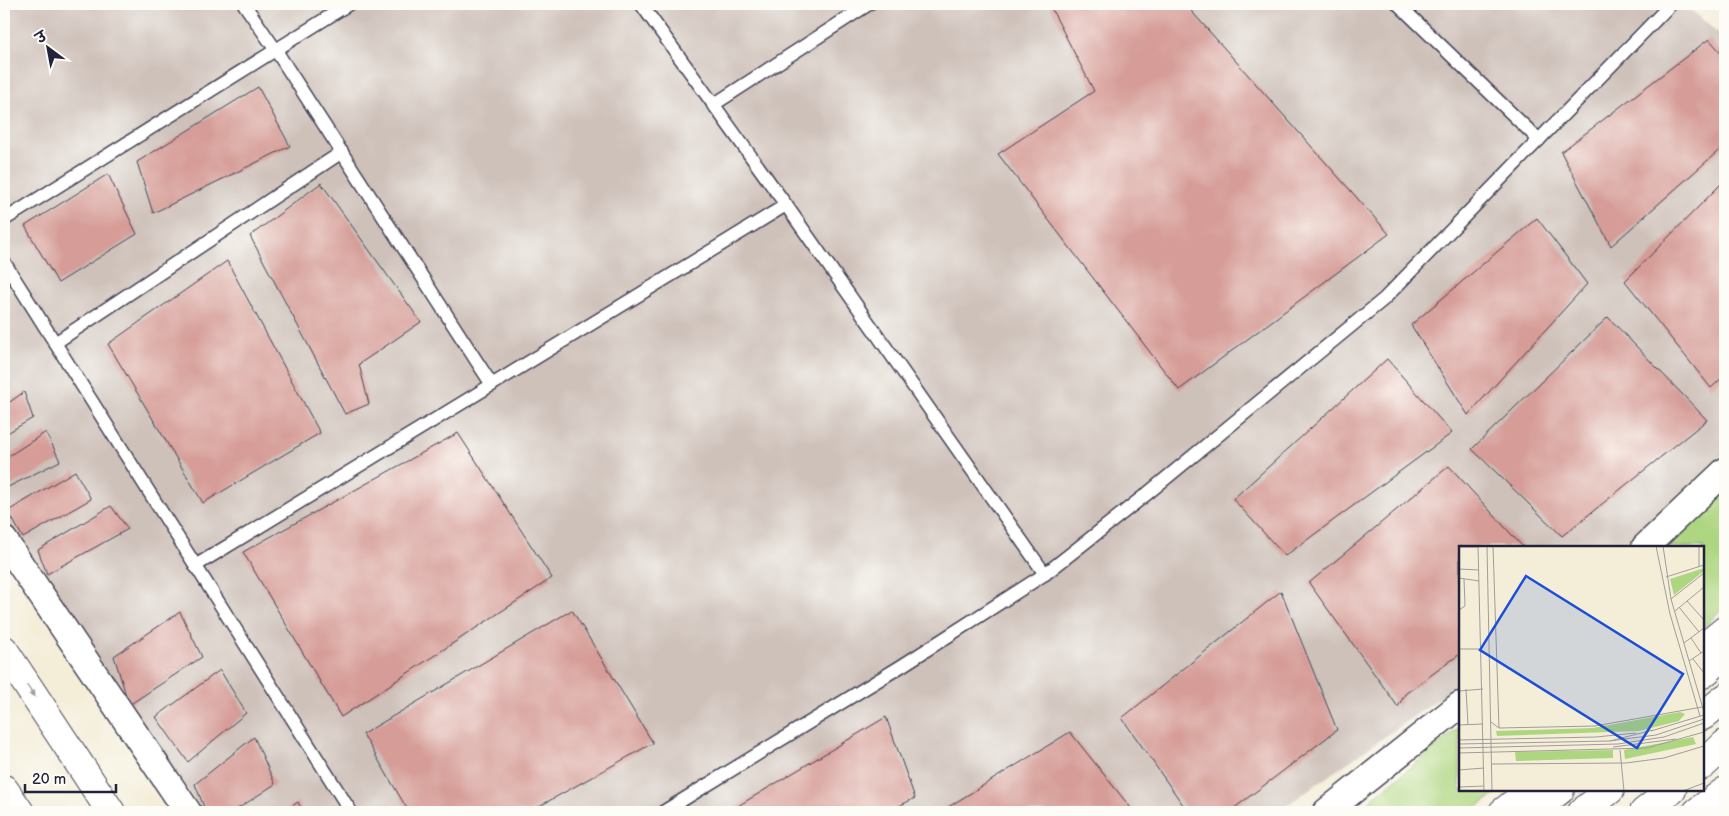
<svg xmlns="http://www.w3.org/2000/svg" width="1729" height="816" viewBox="0 0 1729 816" font-family="'Balsamiq Sans','Playpen Sans Deva',sans-serif">
  <style>
    .industrial { fill: #cec1ba }
    .green { fill: #aed680; stroke: #687c5e }
    .building { fill: #d69c97 }
    .lines { fill: none; stroke-linecap: round; stroke-linejoin: round }
    .lane-casing { stroke: #424153; stroke-width: 15 }
    .street-casing { stroke: #424153; stroke-width: 29 }
    .secondary-casing { stroke: #424153; stroke-width: 30 }
    .primary-casing { stroke: #424153; stroke-width: 30 }
    .lane { stroke: #fff; stroke-width: 12 }
    .street { stroke: #fff; stroke-width: 26 }
    .secondary { stroke: #fff; stroke-width: 28 }
    .primary { stroke: #fff; stroke-width: 28 }
    .oneway { fill: #9c9ca7 }
    .inset-road { fill: none; stroke: #a09c9a; stroke-width: 1 }
    .view { fill: #1d4ed8; fill-opacity: 0.15; stroke: #1d4ed8; stroke-width: 2.5 }
    .inset-edge { fill: none; stroke: #22223b; stroke-width: 2.5 }
  </style>
  <rect width="100%" height="100%" fill="#fdfcf7"/>
  <filter id="ink" filterUnits="userSpaceOnUse"><feTurbulence type="fractalNoise" baseFrequency=".02" numOctaves="2"/><feDisplacementMap in="SourceGraphic" scale="10" xChannelSelector="R" yChannelSelector="G"/><feConvolveMatrix kernelMatrix="1 2 1 2 8 2 1 2 1" color-interpolation-filters="sRGB"/></filter>
  <filter id="wash" filterUnits="userSpaceOnUse"><feTurbulence type="fractalNoise" baseFrequency=".0096" numOctaves="4" result="noise"/><feDisplacementMap in="SourceGraphic" scale="20" xChannelSelector="R" yChannelSelector="G"/><feGaussianBlur stdDeviation="1.12" result="paint"/><feColorMatrix in="noise" values="0 0 0 0 0 0 0 0 0 0 0 0 0 0 0 0 0 1.4 0 .05"/><feComposite in="paint" operator="in"/></filter>
  <g filter="url(#wash)">
    <rect width="100%" height="100%" fill="#f4eed9"/>
    <path class="industrial" d="M 4,4 L 1684,4 L 1725,39 L 1725,454 L 1621,547 L 1460,547 L 1460,684 L 1277,812 L 202,812 L 4,522 Z"/>
    <g class="green">
      <path d="M 1725,485 L 1725,605 L 1703,628 L 1703,547 L 1664,547 Z"/>
      <path d="M 1460,727 L 1460,790 L 1501,790 L 1470,812 L 1356,812 Z"/>
    </g>
    <g id="blocks">
      <g class="building">
        <path d="M 1049,4 L 1185,4 L 1389,234 L 1179,390 L 998,154 L 1094,91 Z"/>
        <path d="M 1709,39 L 1725,57 L 1725,145 L 1611,246 L 1561,152 Z"/>
        <path d="M 258,87 L 290,146 L 153,213 L 137,162 Z"/>
        <path d="M 108,174 L 137,234 L 58,283 L 25,226 Z"/>
        <path d="M 1725,180 L 1725,375 L 1711,388 L 1625,281 Z"/>
        <path d="M 321,183 L 421,322 L 359,364 L 369,404 L 345,414 L 250,236 Z"/>
        <path d="M 1537,218 L 1587,284 L 1468,415 L 1411,325 Z"/>
        <path d="M 227,261 L 320,433 L 203,503 L 108,344 Z"/>
        <path d="M 1608,317 L 1707,420 L 1562,536 L 1472,449 Z"/>
        <path d="M 1387,359 L 1452,433 L 1285,556 L 1233,499 Z"/>
        <path d="M 24,392 L 33,418 L 4,435 L 4,406 Z"/>
        <path d="M 46,432 L 60,461 L 4,489 L 4,459 Z"/>
        <path d="M 458,433 L 552,578 L 341,717 L 243,552 Z"/>
        <path d="M 1449,466 L 1523,547 L 1460,547 L 1460,654 L 1405,694 L 1398,707 L 1309,583 Z"/>
        <path d="M 75,471 L 91,499 L 23,538 L 8,511 Z"/>
        <path d="M 111,506 L 128,529 L 47,574 L 38,550 Z"/>
        <path d="M 1281,591 L 1337,730 L 1229,812 L 1188,812 L 1122,718 Z"/>
        <path d="M 572,610 L 653,743 L 529,812 L 409,812 L 363,734 Z"/>
        <path d="M 180,612 L 202,657 L 129,705 L 114,656 Z"/>
        <path d="M 220,670 L 246,713 L 188,762 L 156,717 Z"/>
        <path d="M 886,717 L 915,798 L 887,812 L 728,812 Z"/>
        <path d="M 1070,732 L 1134,812 L 940,812 Z"/>
        <path d="M 254,737 L 275,784 L 233,812 L 206,812 L 195,784 Z"/>
        <path d="M 298,802 L 303,812 L 283,812 Z"/>
      </g>
    </g>
  </g>
  <g filter="url(#ink)">
    <use href="#blocks" fill-opacity="0" stroke="#424153" stroke-width="1"/>
    <g class="lines">
      <g class="lane-casing">
        <g id="lane">
          <path d="M 244,4 L 275,49 L 492,385"/>
          <path d="M 641,4 L 786,205 L 1045,574"/>
          <path d="M 1398,4 L 1539,140"/>
          <path d="M 713,105 L 869,4"/>
          <path d="M 4,220 L 349,4"/>
          <path d="M 4,262 L 351,812"/>
          <path d="M 55,343 L 342,152"/>
          <path d="M 195,566 L 786,205"/>
          <path d="M 663,812 L 903,665 L 1045,574 L 1148,493 L 1384,299 L 1671,4"/>
        </g>
      </g>
      <g class="street-casing">
        <g id="street">
          <path d="M 4,540 L 188,812"/>
          <path d="M 1645,547 L 1725,471"/>
          <path d="M 1326,812 L 1460,705"/>
        </g>
      </g>
      <g class="secondary-casing">
        <g id="secondary">
          <path d="M 1703,648 L 1725,630"/>
          <path d="M 1503,812 L 1531,790"/>
        </g>
      </g>
      <g class="primary-casing">
        <g id="primary">
          <path d="M 4,650 L 111,812"/>
          <path d="M 1703,674 L 1725,655"/>
          <path d="M 1703,716 L 1725,698"/>
          <path d="M 1703,765 L 1725,744"/>
          <path d="M 4,789 L 20,812"/>
          <path d="M 1533,812 L 1560,790"/>
          <path d="M 1582,812 L 1610,790"/>
          <path d="M 1644,812 L 1672,790"/>
          <path d="M 1697,812 L 1725,791"/>
        </g>
      </g>
      <use href="#lane" class="lane"/>
      <use href="#street" class="street"/>
      <use href="#secondary" class="secondary"/>
      <use href="#primary" class="primary"/>
    </g>
    <defs><path id="oneway-solid" d="M-6-.8H1V-3.2L6.5 0L1 3.2V.8H-6Z" transform="scale(1.25)"/></defs>
    <use class="oneway" href="#oneway-solid" transform="translate(31 691) rotate(56)"/>
  </g>
  <g transform="translate(1459 546)">
    <rect width="245" height="245" fill="#f4eed9"/>
    <path d="M 245,22 L 245,25 L 215,49 L 211,33 ZM 221,166 L 226,168 L 220,175 L 180,185 L 38,190 L 37,185 L 134,182 ZM 234,191 L 237,198 L 166,213 L 165,204 ZM 154,204 L 154,212 L 57,215 L 56,206 Z" fill="#aed680"/>
    <path class="inset-road" d="M 19,0 L 25,245M 28,0 L 33,245M 34,0 L 40,182M 197,0 L 211,68 L 241,170M 204,0 L 212,53 L 245,166M 0,1 L 19,1M 240,21 L 240,0M 0,23 L 20,24M 207,31 L 245,19M 0,32 L 20,35M 212,53 L 245,27M 228,55 L 245,74M 220,61 L 240,86M 0,64 L 6,60 L 5,33M 216,65 L 245,41M 232,92 L 242,107M 225,97 L 245,82M 0,103 L 23,103M 234,113 L 245,127M 230,115 L 245,105M 7,143 L 9,179M 0,145 L 24,143M 32,176 L 40,182 L 136,180 L 243,161M 0,179 L 24,178M 192,185 L 245,169M 0,194 L 137,191 L 177,187M 151,195 L 194,184M 0,198 L 150,195 L 197,189 L 245,173M 154,201 L 217,193M 0,202 L 159,198 L 205,191 L 245,177M 161,204 L 165,245M 0,207 L 188,202 L 245,186M 33,218 L 167,217 L 205,212 L 245,200M 0,224 L 25,222M 0,241 L 25,240M 224,245 L 245,237"/>
    <path class="view" d="M 67,30 L 224,128 L 178,202 L 21,104 Z"/>
    <rect width="245" height="245" class="inset-edge"/>
  </g>
  <rect width="1729" height="816" fill="none" stroke="#fdfcf7" stroke-width="20"/>
  <g transform="translate(48 48) rotate(328)" stroke="#fdfcf7" stroke-width="4" paint-order="stroke">
  <path d="M0-4L9 19L0 12L-9 19Z" fill="#22223b"/>
  <text y="-8" font-size="14" font-weight="bold" text-anchor="middle" fill="#22223b">उ</text>
  </g>
  <path d="M25 784v8h91v-8" fill="none" stroke="#22223b" stroke-width="2.5"/>
  <text x="32" y="784" font-size="15" fill="#22223b" stroke="#fdfcf7" stroke-width="4" paint-order="stroke">20 m</text>
</svg>
